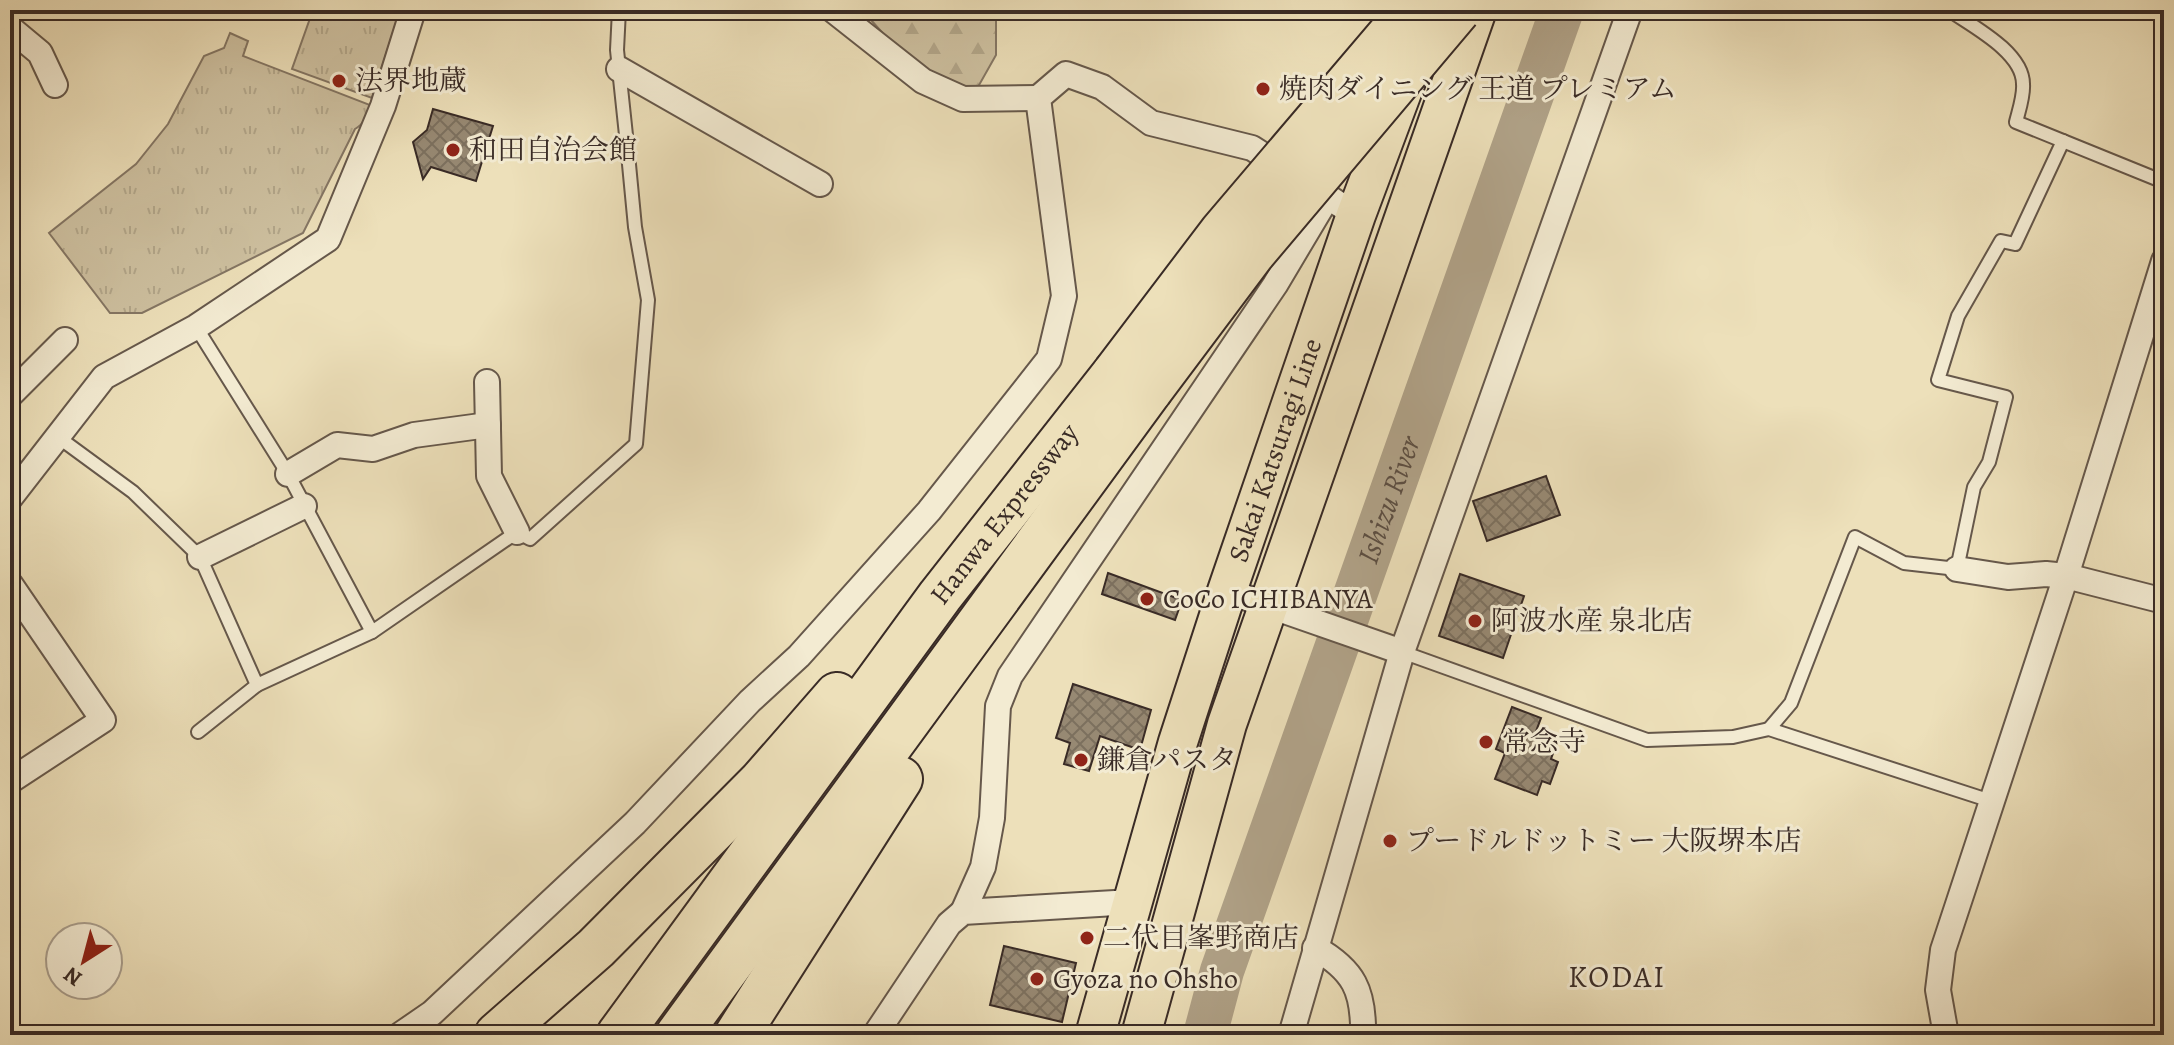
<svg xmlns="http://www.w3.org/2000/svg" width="2174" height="1045" viewBox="0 0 2174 1045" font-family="Alegreya,'Noto Serif JP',serif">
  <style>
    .forest { fill: url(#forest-firs); stroke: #847664; stroke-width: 2 }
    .park { fill: url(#park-tufts); stroke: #847664; stroke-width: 2 }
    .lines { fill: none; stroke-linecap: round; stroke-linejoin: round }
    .river { stroke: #b0a288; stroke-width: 44 }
    .building { fill: url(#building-cross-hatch); stroke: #392b26; stroke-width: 2 }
    .service-casing { stroke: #66584b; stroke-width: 16 }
    .minor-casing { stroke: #66584b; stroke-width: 28 }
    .primary-casing { stroke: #392b26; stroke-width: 42 }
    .motorway-casing { stroke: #392b26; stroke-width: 48 }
    .service { stroke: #f3ebd2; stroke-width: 12 }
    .minor { stroke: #f3ebd2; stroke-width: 24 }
    .primary { stroke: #ede0ba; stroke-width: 38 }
    .motorway { stroke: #ede0ba; stroke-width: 44 }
    .motorway-bridge-casing { stroke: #392b26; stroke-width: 48; stroke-linecap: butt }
    .motorway-bridge { stroke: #ede0ba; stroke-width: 44 }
    .poi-dot { fill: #8f2418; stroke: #f3ebd2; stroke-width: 3 }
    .labels { text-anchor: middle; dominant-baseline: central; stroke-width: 6; stroke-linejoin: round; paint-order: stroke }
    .poi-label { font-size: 28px; fill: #392b26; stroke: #f3ebd2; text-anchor: start }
    .street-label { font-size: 28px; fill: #392b26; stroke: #f3ebd2 }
    .water-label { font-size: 30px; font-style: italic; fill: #5d4f43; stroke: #f3ebd2 }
    .neighbourhood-label { font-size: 30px; letter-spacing: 2px; fill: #392b26; stroke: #f3ebd2 }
  </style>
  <defs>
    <pattern id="forest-firs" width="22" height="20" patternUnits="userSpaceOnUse" patternTransform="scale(2)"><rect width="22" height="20" fill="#cec1a1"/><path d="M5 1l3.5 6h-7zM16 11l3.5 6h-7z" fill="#b2a68a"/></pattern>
    <pattern id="park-tufts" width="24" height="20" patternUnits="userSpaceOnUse" patternTransform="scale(2)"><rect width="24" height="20" fill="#cec1a1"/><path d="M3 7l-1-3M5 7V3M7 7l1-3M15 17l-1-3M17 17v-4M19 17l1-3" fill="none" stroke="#b2a68a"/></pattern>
    <pattern id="building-cross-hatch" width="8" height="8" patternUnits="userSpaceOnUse" patternTransform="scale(2)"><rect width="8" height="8" fill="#978973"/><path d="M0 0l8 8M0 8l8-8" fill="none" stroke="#7c705e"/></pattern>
  </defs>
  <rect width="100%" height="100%" fill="#ede0ba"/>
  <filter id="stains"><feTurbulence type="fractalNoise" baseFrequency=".0025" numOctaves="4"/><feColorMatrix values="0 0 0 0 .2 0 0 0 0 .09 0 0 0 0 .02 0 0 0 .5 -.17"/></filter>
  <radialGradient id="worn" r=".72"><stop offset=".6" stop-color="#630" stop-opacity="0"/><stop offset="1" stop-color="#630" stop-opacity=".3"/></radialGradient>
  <path class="forest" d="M 862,10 L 996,10 L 996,55 L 974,94 L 905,58 Z"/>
  <g class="park">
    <path d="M 313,10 L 400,10 L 372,98 L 292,69 Z"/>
    <path d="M 230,33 L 248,41 L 243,56 L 370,105 C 367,116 365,123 355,129 L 303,233 L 142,313 L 110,313 L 49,233 L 136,164 L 168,124 L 204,56 L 224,48 Z"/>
  </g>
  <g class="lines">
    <path class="river" id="s1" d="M 1205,1035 L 1222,971 L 1562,10"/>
  </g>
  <g class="building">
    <path d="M 433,109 L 493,126 L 476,181 L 431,167 L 423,179 L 413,142 L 427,130 Z"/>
    <path d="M 1546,476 L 1560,515 L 1487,541 L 1473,501 Z"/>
    <path d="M 1108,573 L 1182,600 L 1175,620 L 1102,594 Z"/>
    <path d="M 1460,574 L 1524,596 L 1503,658 L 1439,636 Z"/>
    <path d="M 1073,684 L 1151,710 L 1140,750 L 1100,736 L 1089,771 L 1064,764 L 1070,743 L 1056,738 Z"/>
    <path d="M 1512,707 L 1541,718 L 1535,734 L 1557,742 L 1551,759 L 1558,762 L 1550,784 L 1542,781 L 1537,795 L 1495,779 L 1505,753 L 1496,749 Z"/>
    <path d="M 1004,946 L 1076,963 L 1062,1022 L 990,1005 Z"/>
  </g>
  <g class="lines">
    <g class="service-casing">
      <g id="service">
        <path d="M 1949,10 C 1972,26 2023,52 2023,84 C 2024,96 2019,110 2016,122 L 2164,182"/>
        <path d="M 196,327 L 288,474 L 372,632"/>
        <path d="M 58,437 L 133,492 L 200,557 L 257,685 L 198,732"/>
        <path d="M 1402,652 L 1647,740 L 1733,737 L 1769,729 L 1994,802"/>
        <path d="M 257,685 L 372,632 L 517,532 L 530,539 L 636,444 L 648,300 L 635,227 L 628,154 L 617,50 L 619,10"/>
        <path d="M 1769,729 L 1791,703 L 1855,537 L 1904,563 L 1957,569 L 1974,487 L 1989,462 L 2006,397 L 1938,380 L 1958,316 L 2001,241 L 2015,244 L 2063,141"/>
      </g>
    </g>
    <g class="minor-casing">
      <g id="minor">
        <path d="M 833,10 L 923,81 L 963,99 L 1038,98"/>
        <path d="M 10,28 L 40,53 L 55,85"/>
        <path d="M 619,69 L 820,184"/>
        <path d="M 487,382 L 489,476 L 517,532"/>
        <path d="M 10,395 L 65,340"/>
        <path d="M 288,474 L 337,445 L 373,449 L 414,435 L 488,425"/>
        <path d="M 10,498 L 104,377 L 196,327 L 328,239 L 383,106 L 413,10"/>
        <path d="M 200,557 L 304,506"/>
        <path d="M 1957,569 L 2008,577 L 2046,574 L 2066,576 L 2164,601"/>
        <path d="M 10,584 L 103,720 L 10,781"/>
        <path d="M 1227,591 L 1402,652"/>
        <path d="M 963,912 L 983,867 L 992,818 L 998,706 L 1010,676 L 1275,285 L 1328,196"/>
        <path d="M 1315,948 C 1354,970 1364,991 1363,1035"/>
        <path d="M 400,1035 L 432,1013 L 635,823 L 750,701 L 799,656 L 929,511 L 1049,359 L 1064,296 L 1038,98 L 1066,74 L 1102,87 L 1151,123 L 1252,148 L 1356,215"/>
        <path d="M 875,1035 L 949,924 L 963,912 L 1132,902"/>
        <path d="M 1291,1035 L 1402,652 L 1630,10"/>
        <path d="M 1946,1035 L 1938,990 L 1943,950 L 2066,576 L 2164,261"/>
      </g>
    </g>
    <g class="primary-casing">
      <g id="primary">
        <path id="s2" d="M 1095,1035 L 1178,742 L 1227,591 L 1356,215 L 1408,76"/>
        <path d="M 1141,1035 L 1227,724 L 1477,10"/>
      </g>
    </g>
    <g class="motorway-casing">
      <g id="motorway">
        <path d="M 497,1035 L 596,948 L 761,782 L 837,695"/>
        <path id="s3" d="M 619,1035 L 940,596 L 1115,373"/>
        <path d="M 678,1035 L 1150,390"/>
        <path d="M 737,1035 L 900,779"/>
      </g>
    </g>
    <use href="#service" class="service"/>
    <use href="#minor" class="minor"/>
    <use href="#primary" class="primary"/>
    <use href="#motorway" class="motorway"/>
    <g class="motorway-bridge-casing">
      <g id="motorway-bridge">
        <path d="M 1115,373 L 1222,232 L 1411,10"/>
        <path d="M 1150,390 L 1252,254 L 1458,10"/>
      </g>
    </g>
    <use href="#motorway-bridge" class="motorway-bridge"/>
  </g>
  <g class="poi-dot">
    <circle cx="339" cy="81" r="8"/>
    <circle cx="1263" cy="89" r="8"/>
    <circle cx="453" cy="150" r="8"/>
    <circle cx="1147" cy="599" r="8"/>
    <circle cx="1475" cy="621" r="8"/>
    <circle cx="1486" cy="742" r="8"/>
    <circle cx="1081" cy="760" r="8"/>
    <circle cx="1390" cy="841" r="8"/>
    <circle cx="1087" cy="938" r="8"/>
    <circle cx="1037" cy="979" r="8"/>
  </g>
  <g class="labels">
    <g class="poi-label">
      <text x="355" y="81">法界地蔵</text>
      <text x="1279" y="89">焼肉ダイニング 王道 プレミアム</text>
      <text x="469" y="150">和田自治会館</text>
      <text x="1163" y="599">CoCo ICHIBANYA</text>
      <text x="1491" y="621">阿波水産 泉北店</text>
      <text x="1502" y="742">常念寺</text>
      <text x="1097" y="760">鎌倉パスタ</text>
      <text x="1406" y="841">プードルドットミー 大阪堺本店</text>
      <text x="1103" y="938">二代目峯野商店</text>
      <text x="1053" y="979">Gyoza no Ohsho</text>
    </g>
    <g class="street-label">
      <text stroke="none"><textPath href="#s2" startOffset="612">Sakai Katsuragi Line</textPath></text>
      <text stroke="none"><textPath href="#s3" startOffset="648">Hanwa Expressway</textPath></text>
    </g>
    <g class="water-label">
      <text stroke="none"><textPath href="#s1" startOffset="566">Ishizu River</textPath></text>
    </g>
    <g class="neighbourhood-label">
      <text x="1617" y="977">KODAI</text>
    </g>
  </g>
  <rect width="2174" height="1045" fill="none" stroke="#ede0ba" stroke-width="40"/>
  <rect x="12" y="12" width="2150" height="1021" fill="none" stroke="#392b26" stroke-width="4"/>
  <rect x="20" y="20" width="2134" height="1005" fill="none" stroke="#392b26" stroke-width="2"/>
  <g transform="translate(84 961) rotate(216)"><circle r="38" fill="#f3ebd2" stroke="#a99e8d" stroke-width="2"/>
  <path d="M0-6L14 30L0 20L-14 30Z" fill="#8f2418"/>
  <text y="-12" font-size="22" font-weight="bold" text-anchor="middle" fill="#392b26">N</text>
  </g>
  <rect width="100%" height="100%" filter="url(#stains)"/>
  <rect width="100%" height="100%" fill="url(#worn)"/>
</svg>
